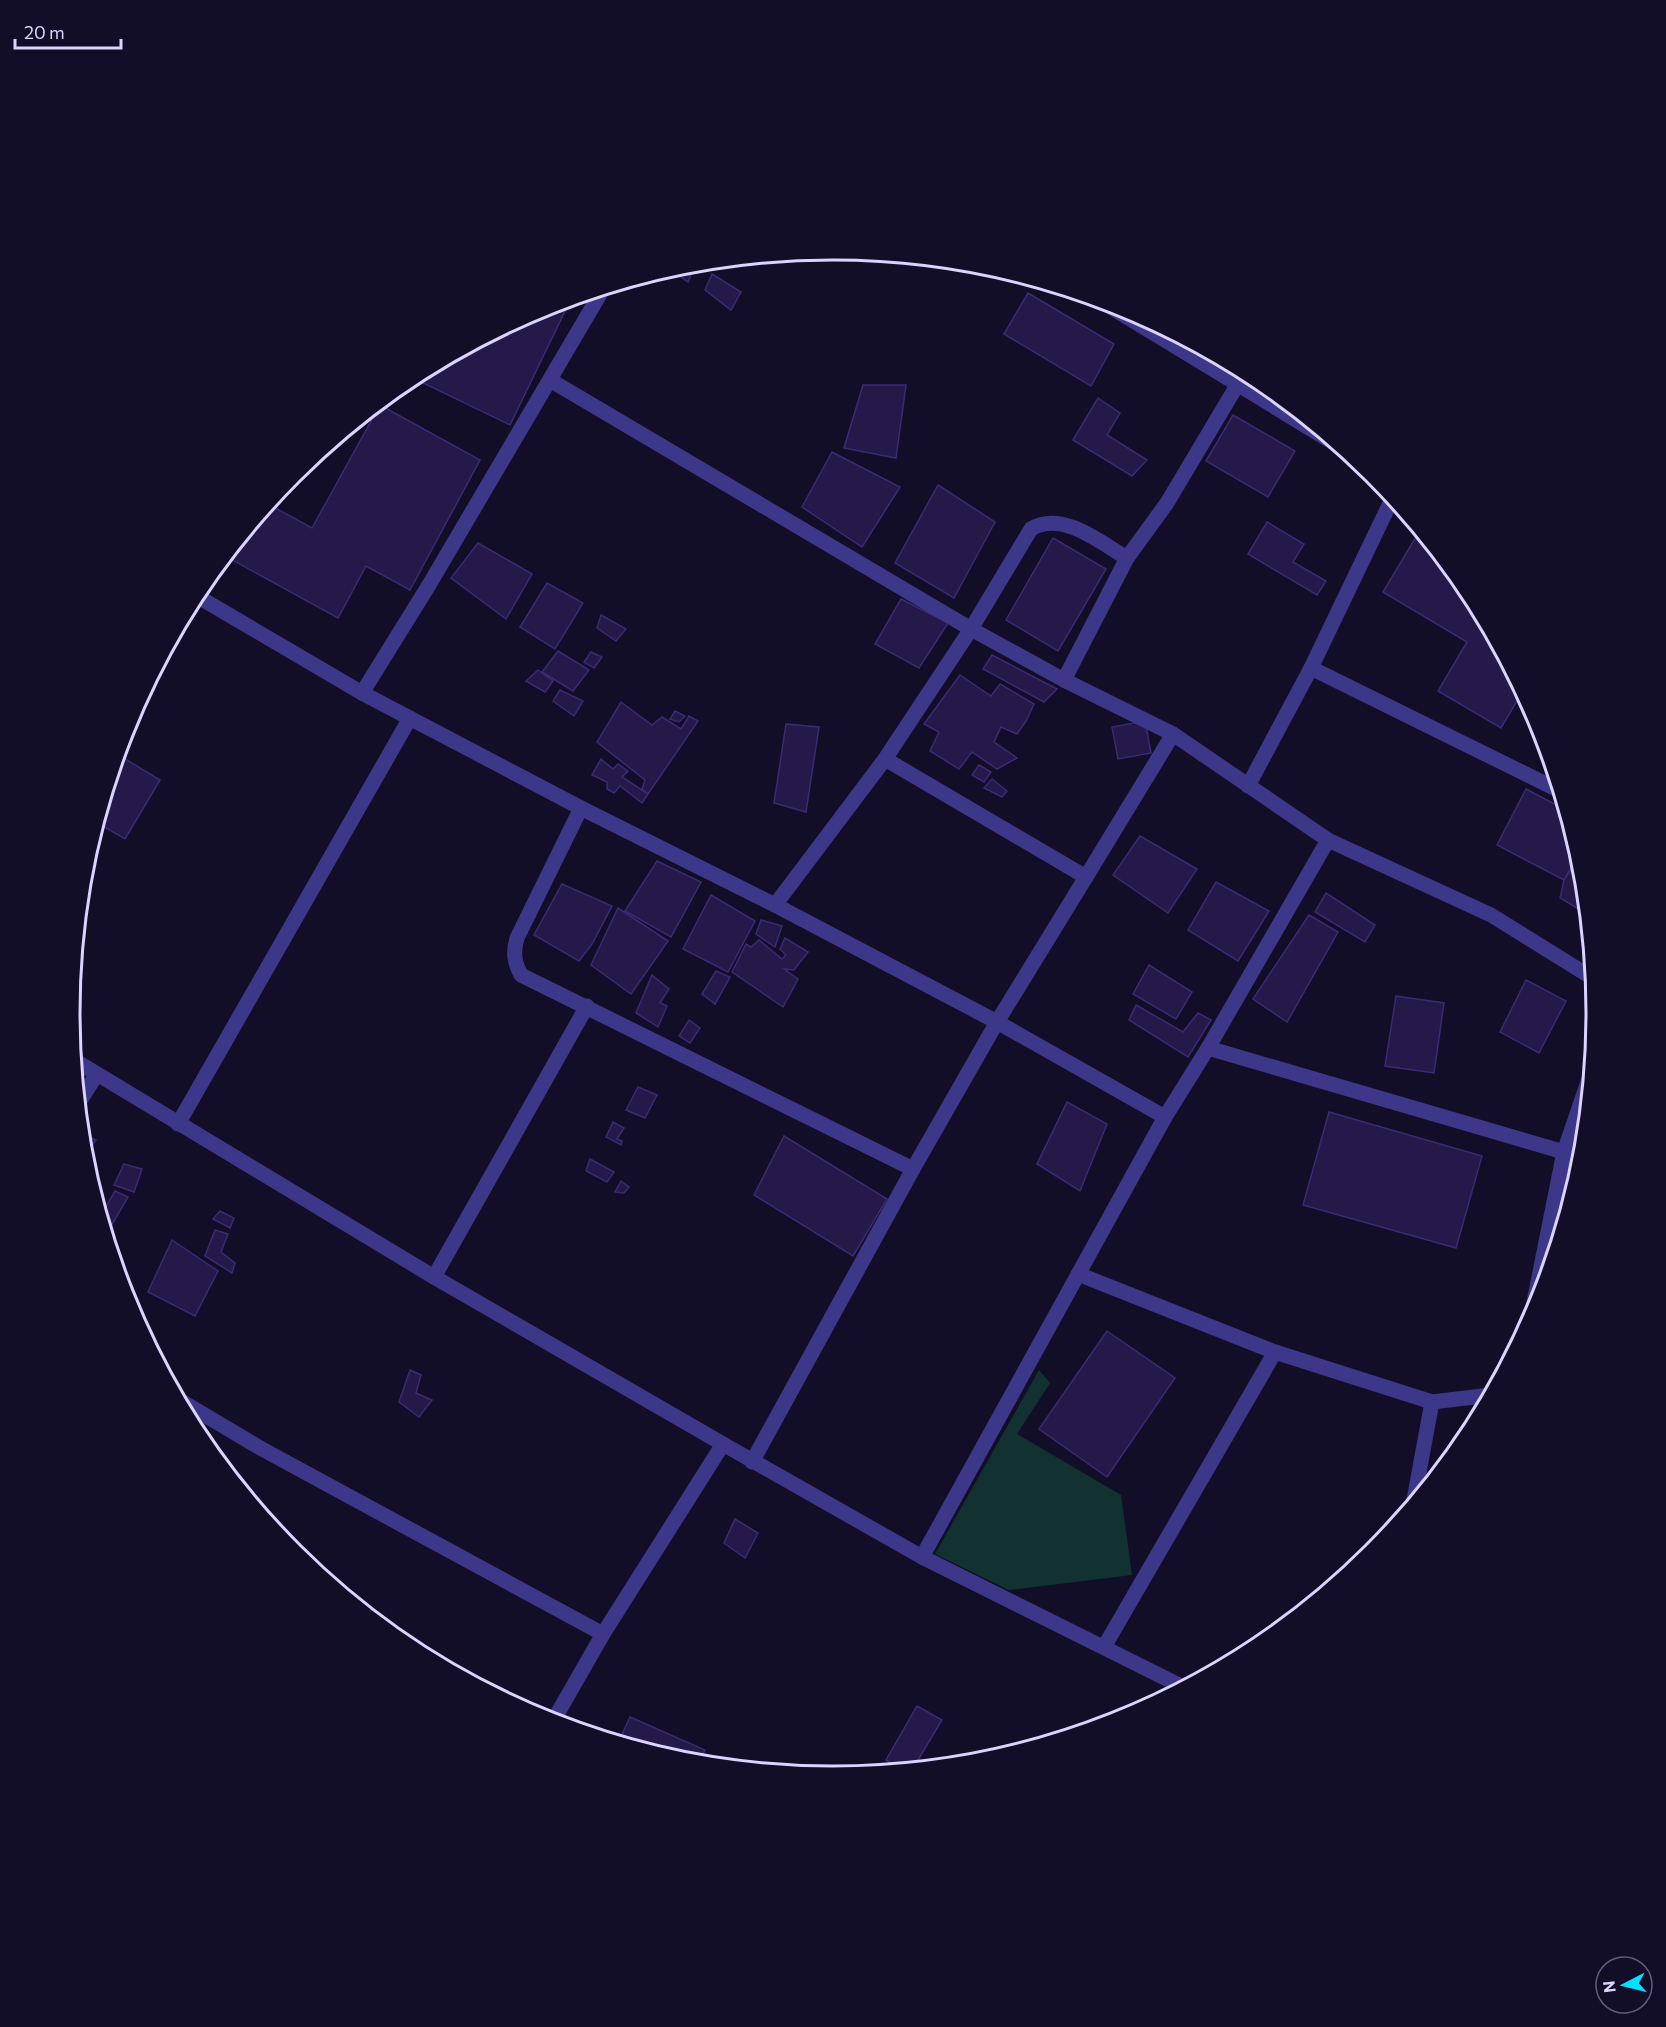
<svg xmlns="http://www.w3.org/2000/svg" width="1666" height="2027" viewBox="0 0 1666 2027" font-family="Commissioner,sans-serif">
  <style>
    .green { fill: #113231 }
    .building { fill: #241949; stroke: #3b2a76; stroke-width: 1.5 }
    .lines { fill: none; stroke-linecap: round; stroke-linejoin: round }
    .street { stroke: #3c3788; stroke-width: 15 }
    .rim { fill: none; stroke: #dad4ff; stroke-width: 3 }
  </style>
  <rect width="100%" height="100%" fill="#130e27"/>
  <path class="green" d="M 1039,1370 L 1050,1383 L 1017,1434 L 1121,1495 L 1132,1575 L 1009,1590 L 935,1554 Z"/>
  <g class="building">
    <path d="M 684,264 L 693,269 L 688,282 L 677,274 L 681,265 Z"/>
    <path d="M 712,274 L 741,292 L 731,310 L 705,290 Z"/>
    <path d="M 1028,293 L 1114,344 L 1091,386 L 1004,334 Z"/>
    <path d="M 558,302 L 567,307 L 510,425 L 415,379 L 418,373 L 541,308 Z"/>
    <path d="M 863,385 L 906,385 L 896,458 L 844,448 Z"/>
    <path d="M 1098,398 L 1120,413 L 1107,435 L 1147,460 L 1132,476 L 1073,440 Z"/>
    <path d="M 380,405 L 480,460 L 410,590 L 366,566 L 338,618 L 225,556 L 268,504 L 312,528 Z"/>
    <path d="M 1233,415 L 1295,451 L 1268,497 L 1206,461 Z"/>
    <path d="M 832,452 L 900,487 L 862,547 L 802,507 Z"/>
    <path d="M 938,485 L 995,522 L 954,598 L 895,563 Z"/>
    <path d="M 1267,522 L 1304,544 L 1293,562 L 1326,581 L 1317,595 L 1248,554 Z"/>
    <path d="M 1420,530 L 1468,589 L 1523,691 L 1501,728 L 1438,691 L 1467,642 L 1383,592 Z"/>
    <path d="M 1053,538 L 1106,569 L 1058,651 L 1006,620 Z"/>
    <path d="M 478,543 L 532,574 L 506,619 L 451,578 Z"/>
    <path d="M 547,583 L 583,603 L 555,649 L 520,627 Z"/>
    <path d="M 901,599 L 948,623 L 919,668 L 875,644 Z"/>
    <path d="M 601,615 L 626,629 L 616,641 L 597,628 Z"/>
    <path d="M 558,651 L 589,670 L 573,691 L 542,672 Z"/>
    <path d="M 591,652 L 602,657 L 594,668 L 584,662 Z"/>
    <path d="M 992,655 L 1057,689 L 1044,702 L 983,669 Z"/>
    <path d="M 538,670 L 553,681 L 545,692 L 526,681 Z"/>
    <path d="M 960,675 L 991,696 L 1000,684 L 1034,704 L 1026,721 L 1017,734 L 1001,727 L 994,742 L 1017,758 L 997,769 L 972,752 L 959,769 L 930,751 L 939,732 L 924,724 Z"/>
    <path d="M 560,690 L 583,701 L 574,716 L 553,701 Z"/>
    <path d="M 621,702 L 652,725 L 662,717 L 681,729 L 689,716 L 698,721 L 648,794 L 642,789 L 645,780 L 597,742 Z"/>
    <path d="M 675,711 L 685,716 L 679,722 L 670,719 Z"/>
    <path d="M 1145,721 L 1151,753 L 1118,759 L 1112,727 Z"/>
    <path d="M 786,724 L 819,727 L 806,812 L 774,803 Z"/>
    <path d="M 117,754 L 160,780 L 125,839 L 96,822 Z"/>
    <path d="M 601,759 L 613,769 L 618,764 L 628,771 L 622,777 L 648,794 L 642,803 L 620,786 L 614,793 L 607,789 L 607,782 L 592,775 Z"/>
    <path d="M 979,765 L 991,772 L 984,782 L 972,775 Z"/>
    <path d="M 992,779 L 1007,791 L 1002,797 L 984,788 Z"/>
    <path d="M 1526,789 L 1566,810 L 1579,853 L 1564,880 L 1497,845 Z"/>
    <path d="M 1140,836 L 1197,869 L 1168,913 L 1113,875 Z"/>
    <path d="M 1580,856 L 1582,865 L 1587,914 L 1560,898 L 1564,880 Z"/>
    <path d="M 657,861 L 701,882 L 671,937 L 625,911 Z"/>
    <path d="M 1216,882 L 1269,911 L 1238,961 L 1188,930 Z"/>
    <path d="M 562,884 L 612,906 L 592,944 L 579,961 L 534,935 Z"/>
    <path d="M 1326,893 L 1375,925 L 1365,942 L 1315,912 Z"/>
    <path d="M 711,895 L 755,921 L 728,972 L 683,949 Z"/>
    <path d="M 618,908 L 668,941 L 631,994 L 591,965 Z"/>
    <path d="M 1309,915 L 1338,932 L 1287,1022 L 1253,999 Z"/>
    <path d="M 761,920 L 782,926 L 775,947 L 756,934 Z"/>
    <path d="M 785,938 L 808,952 L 794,970 L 784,969 L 798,979 L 783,1007 L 732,972 L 746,944 L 751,947 L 759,940 L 782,959 L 786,955 L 780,949 Z"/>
    <path d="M 1149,965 L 1192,992 L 1176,1019 L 1133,994 Z"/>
    <path d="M 716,971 L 730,977 L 715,1004 L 702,994 Z"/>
    <path d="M 652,975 L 669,989 L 660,1003 L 667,1006 L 658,1027 L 636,1013 Z"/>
    <path d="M 1526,980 L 1566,1001 L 1539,1053 L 1500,1032 Z"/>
    <path d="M 1396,996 L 1444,1003 L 1434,1073 L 1385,1066 Z"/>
    <path d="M 1136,1005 L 1183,1032 L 1198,1013 L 1211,1020 L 1188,1057 L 1129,1020 Z"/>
    <path d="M 689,1020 L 700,1028 L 690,1043 L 679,1036 Z"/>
    <path d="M 638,1087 L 657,1095 L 645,1118 L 626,1110 Z"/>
    <path d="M 1067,1102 L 1107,1124 L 1080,1191 L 1037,1164 Z"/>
    <path d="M 1329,1112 L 1482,1156 L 1456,1248 L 1303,1205 Z"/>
    <path d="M 613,1122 L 624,1128 L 617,1139 L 622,1141 L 621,1145 L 606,1137 Z"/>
    <path d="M 81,1133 L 96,1140 L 83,1158 Z"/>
    <path d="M 784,1136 L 887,1199 L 853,1256 L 754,1195 Z"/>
    <path d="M 590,1159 L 614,1172 L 607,1182 L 586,1171 Z"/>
    <path d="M 124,1164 L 142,1169 L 134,1192 L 114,1185 Z"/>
    <path d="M 621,1181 L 629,1187 L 624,1193 L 615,1192 Z"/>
    <path d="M 115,1191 L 128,1197 L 106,1235 L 100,1217 Z"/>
    <path d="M 220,1211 L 234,1218 L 230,1228 L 213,1219 Z"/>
    <path d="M 215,1230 L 228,1234 L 221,1252 L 235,1263 L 232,1273 L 205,1256 Z"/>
    <path d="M 172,1240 L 218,1271 L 195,1316 L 148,1292 Z"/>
    <path d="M 1107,1331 L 1175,1378 L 1107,1477 L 1039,1429 Z"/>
    <path d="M 410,1370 L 421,1375 L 416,1393 L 432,1400 L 419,1417 L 399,1402 Z"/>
    <path d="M 735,1519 L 758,1533 L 745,1558 L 724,1543 Z"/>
    <path d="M 917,1706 L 942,1720 L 912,1770 L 903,1771 L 886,1760 Z"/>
    <path d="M 630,1717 L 705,1750 L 697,1764 L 684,1763 L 618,1743 Z"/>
  </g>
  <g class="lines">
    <g class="street">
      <path d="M 1099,300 L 1347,451"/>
      <path d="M 550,380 L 971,629 L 1064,680 L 1173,734 L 1328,840 L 1491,915 L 1594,979"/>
      <path d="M 195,595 L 362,693 L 581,808 L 775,905 L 997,1022 L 1165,1117"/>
      <path d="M 1311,668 L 1393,497"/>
      <path d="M 1064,680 L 1127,558"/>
      <path d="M 362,693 L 429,585 L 603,289"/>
      <path d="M 1248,786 L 1311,668 L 1560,791"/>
      <path d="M 581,808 L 517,938 C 513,952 514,962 521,975 L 913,1169"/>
      <path d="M 1086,877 L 1173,734"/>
      <path d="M 775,905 L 885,759 L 971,629 L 1031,529 C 1062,510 1101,543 1127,558 L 1167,503 L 1245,372"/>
      <path d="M 1208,1048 L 1564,1152"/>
      <path d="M 74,1060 L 434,1277 L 723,1444 L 603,1634 L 552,1723"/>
      <path d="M 78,1104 L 97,1074"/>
      <path d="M 178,1124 L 410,718"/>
      <path d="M 1078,1274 L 1275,1352 L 1432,1402 L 1413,1505"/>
      <path d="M 434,1277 L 587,1006"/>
      <path d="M 1530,1322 L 1564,1152 L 1591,1073"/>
      <path d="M 176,1398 L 262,1449 L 603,1634"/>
      <path d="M 1432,1402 L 1491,1395"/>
      <path d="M 723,1444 L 922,1557 L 1185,1688"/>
      <path d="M 752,1462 L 913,1169 L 997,1022 L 1086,877 L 885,759"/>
      <path d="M 922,1557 L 1165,1117 L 1208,1048 L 1328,840"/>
      <path d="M 1104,1647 L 1275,1352"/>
    </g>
  </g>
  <path d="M0 0H1666V2027H0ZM80 1013a753 753 0 1 1 1506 0a753 753 0 1 1-1506 0Z" fill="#130e27" fill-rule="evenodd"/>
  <path class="rim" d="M80 1013a753 753 0 1 1 1506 0a753 753 0 1 1-1506 0Z"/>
  <g transform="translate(1624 1985) rotate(263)"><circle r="28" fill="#130e27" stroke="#635d7d" stroke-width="1.5"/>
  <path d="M0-4.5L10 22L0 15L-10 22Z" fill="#00e0ff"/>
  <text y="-9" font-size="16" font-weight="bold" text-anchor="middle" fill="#dad4ff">N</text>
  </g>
  <path d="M15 39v9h106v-9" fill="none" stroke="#dad4ff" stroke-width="3"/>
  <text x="24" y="39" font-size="18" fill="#dad4ff" stroke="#130e27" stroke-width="4.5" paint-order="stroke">20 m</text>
</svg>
